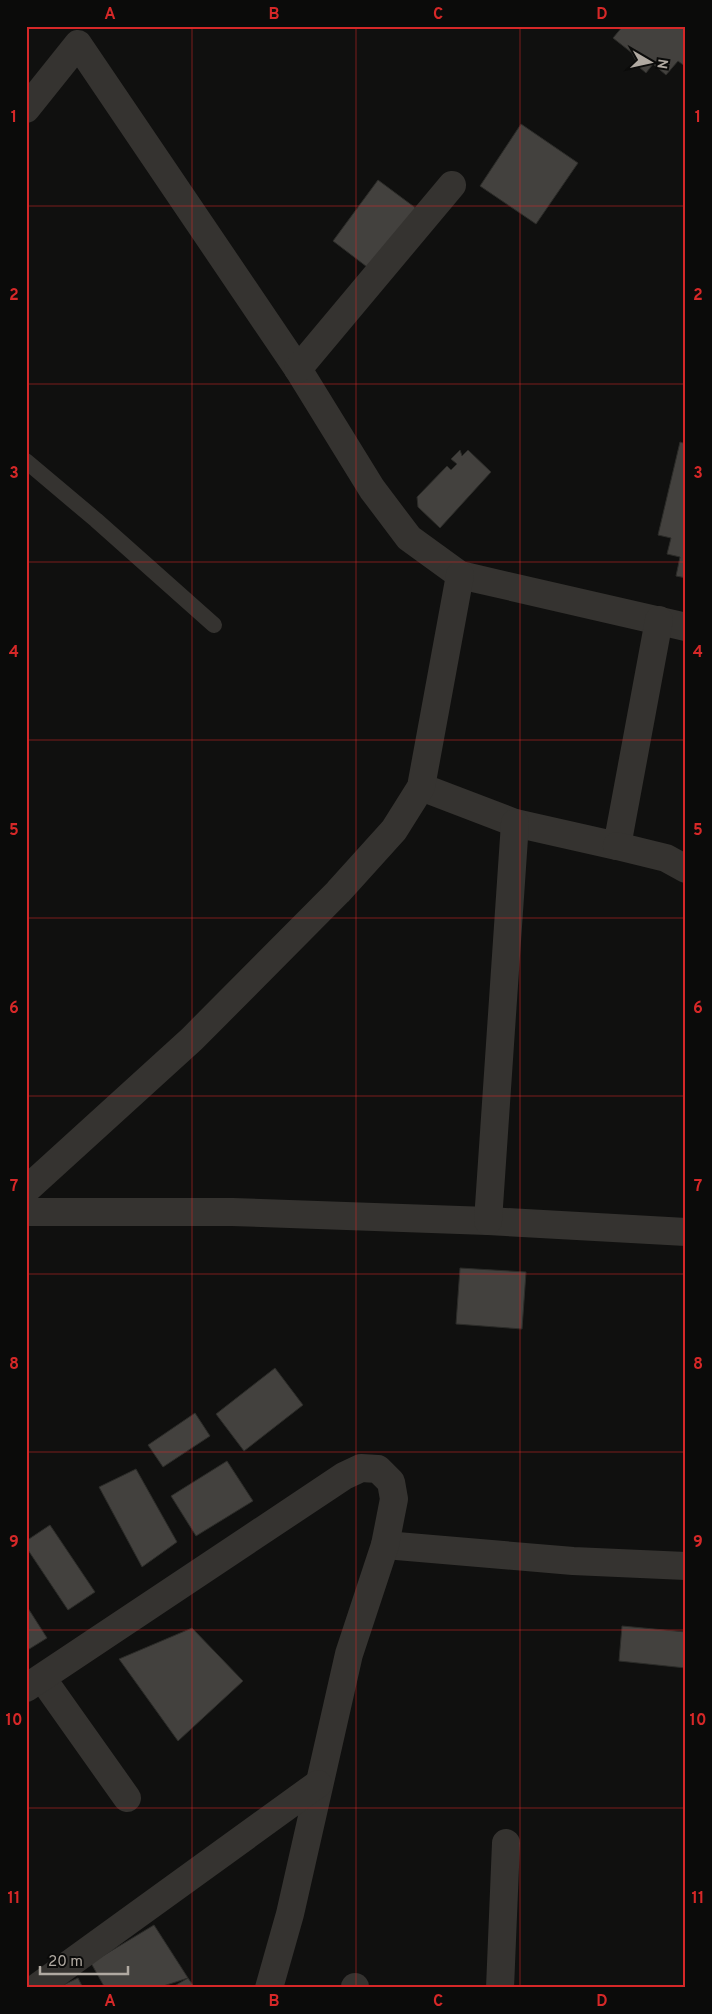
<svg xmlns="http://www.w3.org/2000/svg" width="712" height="2014" viewBox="0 0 712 2014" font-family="Overpass,sans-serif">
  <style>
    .building { fill: #43413e; stroke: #2c2c29 }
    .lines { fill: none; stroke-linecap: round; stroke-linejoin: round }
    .lane { stroke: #353330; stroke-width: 16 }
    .street { stroke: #353330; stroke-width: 28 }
    .grid { fill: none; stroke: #d62828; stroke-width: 1; stroke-opacity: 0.55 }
    .neatline { fill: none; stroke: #d62828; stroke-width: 2 }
    .grid-label { font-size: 16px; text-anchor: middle; font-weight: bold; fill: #d62828 }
  </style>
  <rect width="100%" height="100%" fill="#10100f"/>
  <g class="building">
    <path d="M 623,26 L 686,26 L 686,67 L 678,61 L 666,75 L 653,64 L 646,73 L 639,67 L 632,53 L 613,38 Z"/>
    <path d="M 521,124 L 578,163 L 536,224 L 480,186 Z"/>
    <path d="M 378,180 L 421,212 L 375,273 L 333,241 Z"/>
    <path d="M 680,442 L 686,444 L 686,578 L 676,576 L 680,557 L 667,554 L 671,538 L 658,535 Z"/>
    <path d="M 460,450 L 462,456 L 468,450 L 491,472 L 440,528 L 418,507 L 417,497 L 447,466 L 451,470 L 457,464 L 451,459 Z"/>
    <path d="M 460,1268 L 526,1272 L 522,1329 L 456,1324 Z"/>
    <path d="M 275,1368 L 303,1405 L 244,1451 L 216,1414 Z"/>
    <path d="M 195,1413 L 210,1436 L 163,1467 L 148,1445 Z"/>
    <path d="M 227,1461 L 253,1501 L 196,1536 L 171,1496 Z"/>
    <path d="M 136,1469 L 177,1542 L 142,1567 L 99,1487 Z"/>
    <path d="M 50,1525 L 95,1592 L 68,1610 L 26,1547 L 26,1541 Z"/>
    <path d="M 26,1605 L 47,1638 L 26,1651 Z"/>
    <path d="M 622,1626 L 686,1632 L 686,1668 L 619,1661 Z"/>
    <path d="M 192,1628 L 243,1681 L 178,1741 L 119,1659 Z"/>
    <path d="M 154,1925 L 188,1978 L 157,1988 L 105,1988 L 91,1963 Z"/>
    <path d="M 78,1978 L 83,1988 L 57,1988 Z"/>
    <path d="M 188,1978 L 195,1988 L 171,1988 Z"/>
  </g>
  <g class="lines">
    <path class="lane" d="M 26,461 L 96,520 L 214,625"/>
    <g class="street">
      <path d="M 26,109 L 78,44 L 298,369 L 372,489 L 409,538 L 460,575 L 686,627"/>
      <path d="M 298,369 L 452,185"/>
      <path d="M 421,787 L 515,823 L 617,846 L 659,620"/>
      <path d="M 617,846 L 666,858 L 686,869"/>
      <path d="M 26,1190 L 192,1039 L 338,892 L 394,830 L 421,787 L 460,575"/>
      <path d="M 26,1212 L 232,1212 L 488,1221 L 686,1232"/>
      <path d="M 488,1221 L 515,823"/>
      <path d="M 385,1545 L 573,1561 L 686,1566"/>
      <path d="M 42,1678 L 127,1798"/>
      <path d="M 26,1688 L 344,1476 L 361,1468 L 378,1469 L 391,1482 L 394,1499 L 385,1545 L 349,1654 L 290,1914 L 269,1988"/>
      <path d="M 36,1988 L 318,1784"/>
      <path d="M 355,1988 L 355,1987"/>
      <path d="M 500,1988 L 506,1843"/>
    </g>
  </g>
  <path class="grid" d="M 192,26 L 192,1988M 356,26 L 356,1988M 520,26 L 520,1988M 26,206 L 686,206M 26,384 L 686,384M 26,562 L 686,562M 26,740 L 686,740M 26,918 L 686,918M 26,1096 L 686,1096M 26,1274 L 686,1274M 26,1452 L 686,1452M 26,1630 L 686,1630M 26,1808 L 686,1808"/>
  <rect width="712" height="2014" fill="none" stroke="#0b0b0a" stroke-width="55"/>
  <g transform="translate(650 62) rotate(99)" stroke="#0b0b0a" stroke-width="4" paint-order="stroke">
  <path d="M0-4L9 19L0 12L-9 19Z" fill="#b0a9a1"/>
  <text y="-8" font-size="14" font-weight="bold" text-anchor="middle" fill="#b0a9a1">N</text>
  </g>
  <path d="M40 1966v8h88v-8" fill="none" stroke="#b0a9a1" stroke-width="2.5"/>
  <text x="48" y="1966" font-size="15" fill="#b0a9a1" stroke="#0b0b0a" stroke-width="4" paint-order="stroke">20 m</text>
  <rect x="28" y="28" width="656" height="1958" class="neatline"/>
  <g class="grid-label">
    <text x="110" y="19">A</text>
    <text x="274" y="19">B</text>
    <text x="438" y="19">C</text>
    <text x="602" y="19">D</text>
    <text x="14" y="122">1</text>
    <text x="698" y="122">1</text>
    <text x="14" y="300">2</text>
    <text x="698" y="300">2</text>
    <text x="14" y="478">3</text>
    <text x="698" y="478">3</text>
    <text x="14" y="657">4</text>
    <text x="698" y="657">4</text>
    <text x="14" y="835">5</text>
    <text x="698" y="835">5</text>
    <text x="14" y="1013">6</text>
    <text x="698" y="1013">6</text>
    <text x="14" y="1191">7</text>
    <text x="698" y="1191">7</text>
    <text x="14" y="1369">8</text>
    <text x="698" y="1369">8</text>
    <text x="14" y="1547">9</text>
    <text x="698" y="1547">9</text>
    <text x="14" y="1725">10</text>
    <text x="698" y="1725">10</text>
    <text x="14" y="1903">11</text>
    <text x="698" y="1903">11</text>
    <text x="110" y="2006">A</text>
    <text x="274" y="2006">B</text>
    <text x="438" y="2006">C</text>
    <text x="602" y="2006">D</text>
  </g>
</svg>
